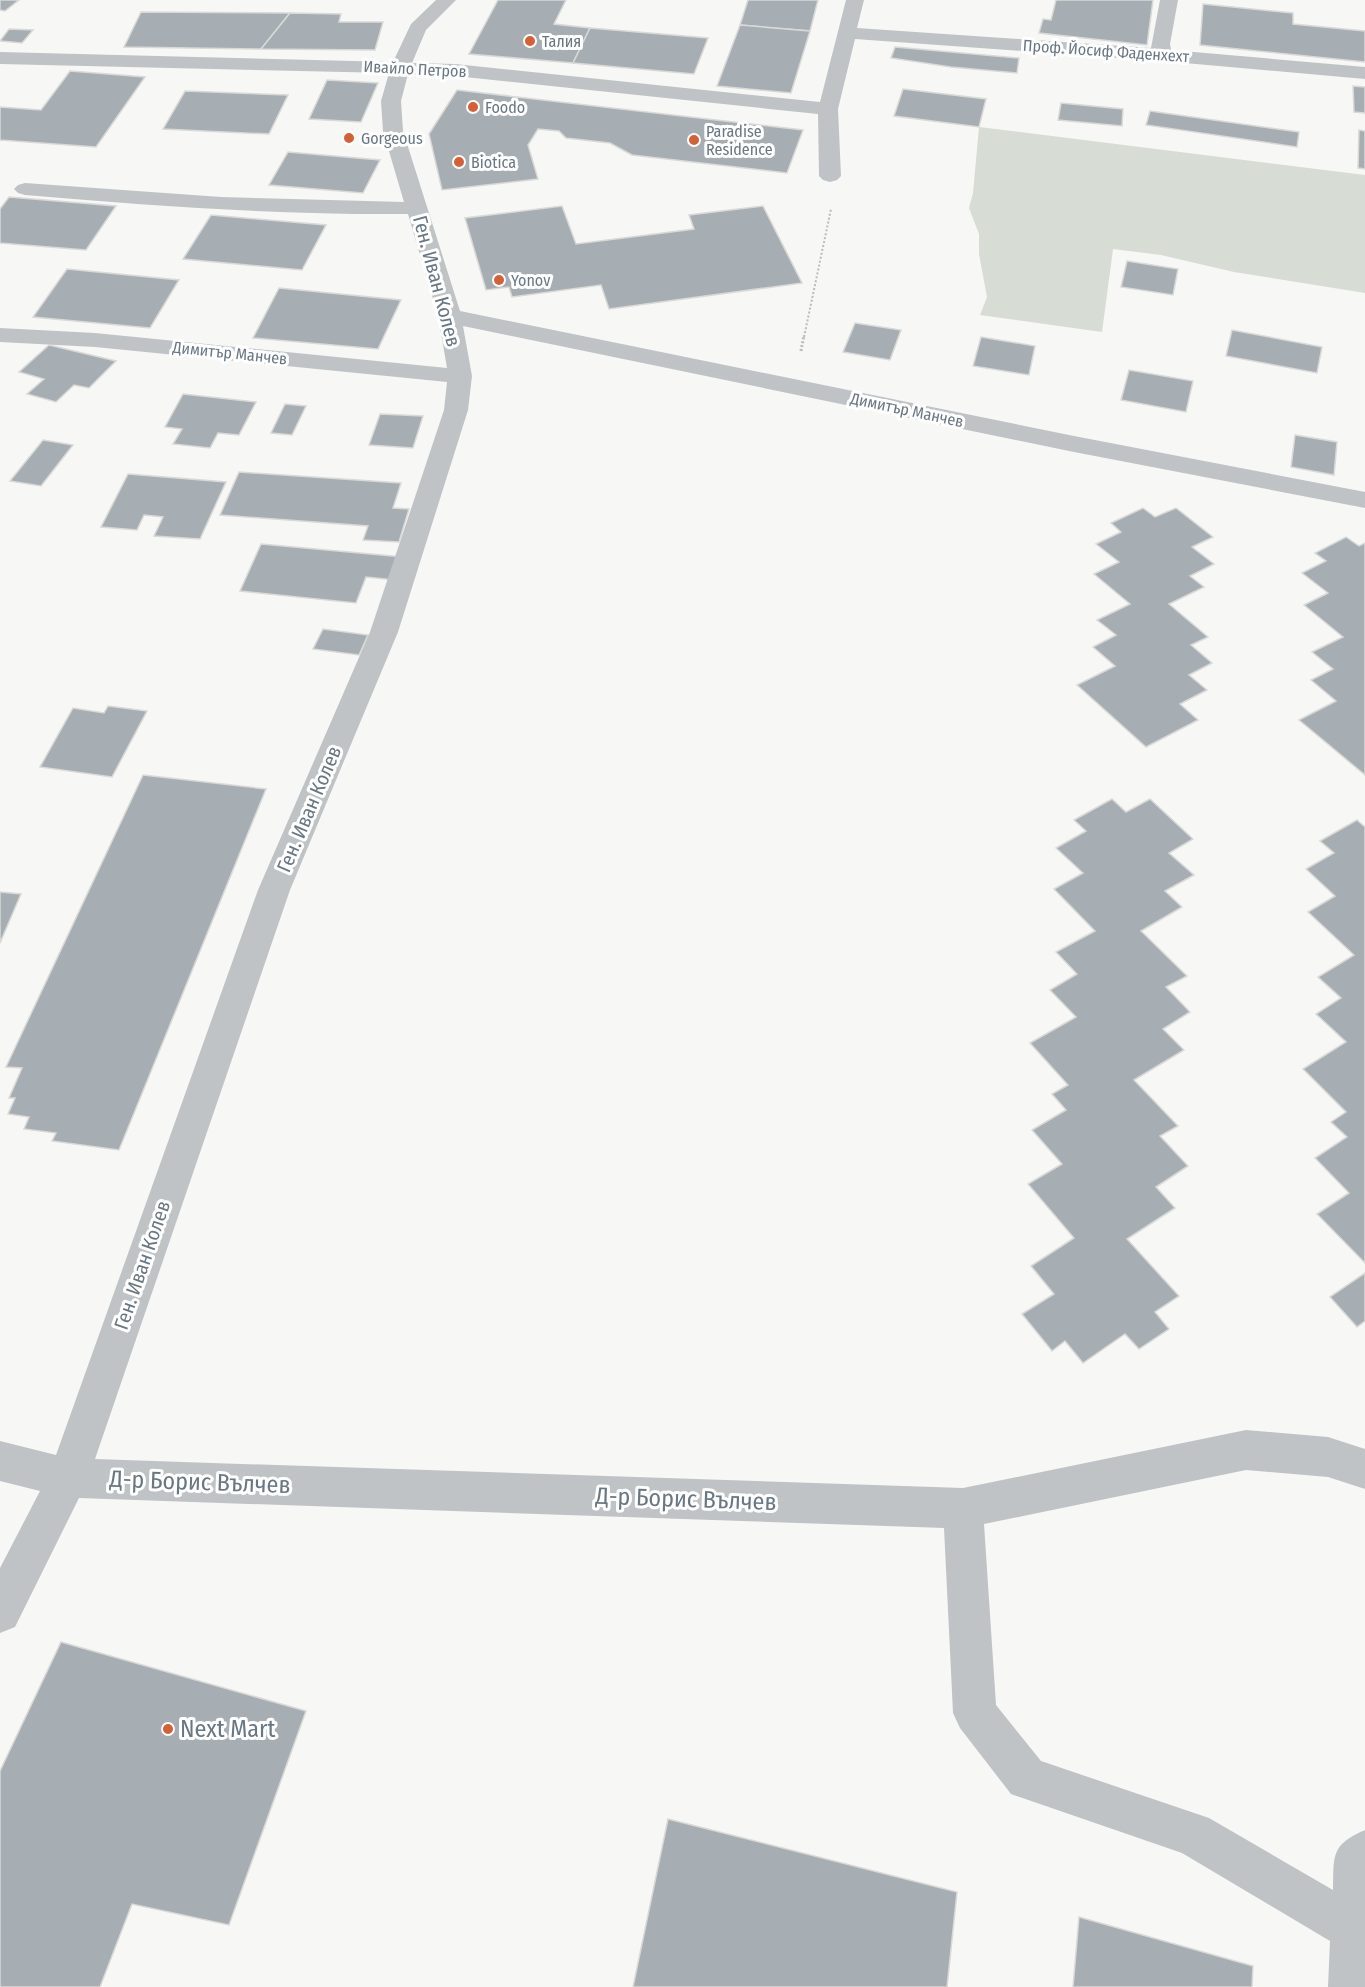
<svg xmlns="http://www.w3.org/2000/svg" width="1365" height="1987" viewBox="0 0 1365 1987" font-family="'Fira Sans Condensed',sans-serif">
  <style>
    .green { fill: #d7dcd4 }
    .building { fill: #a7aeb3; stroke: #d9d9d7; stroke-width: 1.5 }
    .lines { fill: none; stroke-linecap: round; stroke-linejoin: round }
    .path-far1 { stroke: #b9bcbe; stroke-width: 2; stroke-dasharray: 2 2; stroke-linecap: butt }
    .path { stroke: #b9bcbe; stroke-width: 3; stroke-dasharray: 2 2; stroke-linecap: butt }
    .minor { fill: #bfc3c6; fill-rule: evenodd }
    .poi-dot { fill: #d46038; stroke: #fff; stroke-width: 2 }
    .labels { text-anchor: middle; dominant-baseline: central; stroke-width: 6; stroke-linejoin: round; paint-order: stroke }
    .far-poi-label { font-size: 16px; fill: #697783; stroke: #fff; text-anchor: start }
    .far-street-label { font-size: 16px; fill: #697783; stroke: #fff }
    .street-label { font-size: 20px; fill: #697783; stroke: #fff }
    .near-street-label { font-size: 24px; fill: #697783; stroke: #fff }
    .near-poi-label { font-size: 24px; fill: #697783; stroke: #fff; text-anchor: start }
  </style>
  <rect width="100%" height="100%" fill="#f7f7f5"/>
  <path class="green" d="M 979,127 L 1365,175 L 1365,293 L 1234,272 L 1161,255 L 1113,249 L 1102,332 L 980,315 L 987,297 L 979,254 L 979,234 L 969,208 L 973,193 Z"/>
  <g class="building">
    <path d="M 0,0 L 19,0 L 5,11 L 0,10 Z"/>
    <path d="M 498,0 L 566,0 L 554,24 L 590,28 L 573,63 L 469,54 Z"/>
    <path d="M 748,0 L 818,0 L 810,31 L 740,25 Z"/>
    <path d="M 1056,0 L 1153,0 L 1147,45 L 1039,33 L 1043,19 L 1051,20 Z"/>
    <path d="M 1203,4 L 1293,13 L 1293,24 L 1365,31 L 1365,62 L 1200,45 Z"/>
    <path d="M 141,12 L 290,13 L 261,49 L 124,47 Z"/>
    <path d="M 290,13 L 341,14 L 339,22 L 383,22 L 375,50 L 261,49 Z"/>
    <path d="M 740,25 L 810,31 L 791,93 L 717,86 Z"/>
    <path d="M 590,28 L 708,38 L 694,74 L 573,63 Z"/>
    <path d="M 9,29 L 33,30 L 22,43 L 0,41 Z"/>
    <path d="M 895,47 L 1019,58 L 1017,73 L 951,67 L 891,58 Z"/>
    <path d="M 70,71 L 145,77 L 96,147 L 0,140 L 0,107 L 41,110 Z"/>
    <path d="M 327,80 L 378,83 L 361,122 L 309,119 Z"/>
    <path d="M 1353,86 L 1365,87 L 1365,113 L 1354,112 Z"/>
    <path d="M 903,89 L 986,99 L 979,127 L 894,116 Z"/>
    <path d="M 457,90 L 803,130 L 787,173 L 632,155 L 610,143 L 566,138 L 559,131 L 538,129 L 528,145 L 538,179 L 442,190 L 429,134 Z"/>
    <path d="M 185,91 L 288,95 L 269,134 L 163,129 Z"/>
    <path d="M 1061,103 L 1123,109 L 1122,126 L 1058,120 Z"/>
    <path d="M 1150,111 L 1299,132 L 1297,147 L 1146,125 Z"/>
    <path d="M 1359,130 L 1365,131 L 1365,169 L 1358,168 Z"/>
    <path d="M 288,152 L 380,160 L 363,193 L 269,185 Z"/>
    <path d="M 9,197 L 116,206 L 86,250 L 0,243 L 0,209 Z"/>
    <path d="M 562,206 L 576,244 L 694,229 L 689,215 L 763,206 L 802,283 L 609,309 L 601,285 L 512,297 L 509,287 L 486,290 L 465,218 Z"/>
    <path d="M 211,215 L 326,225 L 302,270 L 183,259 Z"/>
    <path d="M 1127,261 L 1178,269 L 1173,295 L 1121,287 Z"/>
    <path d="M 67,269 L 179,280 L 150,328 L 33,317 Z"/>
    <path d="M 279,288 L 401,300 L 378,349 L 253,338 Z"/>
    <path d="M 855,323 L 901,330 L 890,360 L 843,352 Z"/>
    <path d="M 1232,330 L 1322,347 L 1317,373 L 1226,356 Z"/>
    <path d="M 981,337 L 1035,346 L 1029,375 L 973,366 Z"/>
    <path d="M 49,345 L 116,361 L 89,388 L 74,385 L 56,402 L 27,394 L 44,379 L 19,372 Z"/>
    <path d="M 1129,370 L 1193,381 L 1186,412 L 1121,400 Z"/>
    <path d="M 183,394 L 256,402 L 239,435 L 218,433 L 210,448 L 173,444 L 182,429 L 165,427 Z"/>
    <path d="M 285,404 L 306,406 L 292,435 L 271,433 Z"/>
    <path d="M 380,414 L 423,416 L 413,448 L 369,445 Z"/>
    <path d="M 1295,435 L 1337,442 L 1334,475 L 1291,467 Z"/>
    <path d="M 43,440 L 73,445 L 41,486 L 10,481 Z"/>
    <path d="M 239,472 L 401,483 L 393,508 L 409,509 L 399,542 L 363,540 L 368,526 L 220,515 Z"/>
    <path d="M 128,474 L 226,482 L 200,539 L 154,536 L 163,517 L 144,515 L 137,530 L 101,527 Z"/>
    <path d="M 1143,508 L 1155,517 L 1176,508 L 1213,537 L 1192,547 L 1214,564 L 1190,576 L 1204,587 L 1169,604 L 1208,637 L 1191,645 L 1212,663 L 1189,675 L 1207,690 L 1180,704 L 1198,720 L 1146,747 L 1077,685 L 1115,666 L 1093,647 L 1116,635 L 1097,620 L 1130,604 L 1094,574 L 1119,562 L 1096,544 L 1121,532 L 1111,523 Z"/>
    <path d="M 1346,537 L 1359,546 L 1365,543 L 1365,775 L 1299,720 L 1336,701 L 1311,680 L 1333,669 L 1312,652 L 1343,637 L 1304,605 L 1328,593 L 1302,573 L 1326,561 L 1315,553 Z"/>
    <path d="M 261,544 L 403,557 L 395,580 L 366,577 L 356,603 L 240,591 Z"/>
    <path d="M 323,629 L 368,635 L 359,655 L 313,649 Z"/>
    <path d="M 108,706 L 147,711 L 112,777 L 40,767 L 73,708 L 104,713 Z"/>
    <path d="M 143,775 L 266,789 L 119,1150 L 52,1141 L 56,1133 L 24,1129 L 29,1117 L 8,1114 L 15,1098 L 9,1098 L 22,1068 L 6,1067 Z"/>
    <path d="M 1112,799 L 1126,812 L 1150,799 L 1193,839 L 1169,853 L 1194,875 L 1165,891 L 1182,907 L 1141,931 L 1187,976 L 1166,987 L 1190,1012 L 1163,1029 L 1184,1050 L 1134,1080 L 1178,1126 L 1160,1136 L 1188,1166 L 1156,1187 L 1175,1208 L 1127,1239 L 1179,1296 L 1155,1312 L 1169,1329 L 1139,1349 L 1125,1334 L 1083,1363 L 1065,1341 L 1052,1351 L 1022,1314 L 1054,1294 L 1031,1266 L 1074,1238 L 1028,1184 L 1062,1164 L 1032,1130 L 1066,1110 L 1052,1094 L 1068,1085 L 1030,1043 L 1076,1017 L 1050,990 L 1077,974 L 1056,952 L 1095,931 L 1054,889 L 1083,873 L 1056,848 L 1086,831 L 1074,820 Z"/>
    <path d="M 1357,820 L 1365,827 L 1365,1263 L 1317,1214 L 1349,1193 L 1315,1158 L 1347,1137 L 1331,1122 L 1346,1112 L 1303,1069 L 1346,1042 L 1316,1014 L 1341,998 L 1318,977 L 1354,955 L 1308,912 L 1335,896 L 1306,869 L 1334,853 L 1320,841 Z"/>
    <path d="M 0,892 L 21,894 L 0,943 Z"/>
    <path d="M 1365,1273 L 1365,1321 L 1357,1327 L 1330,1297 Z"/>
    <path d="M 61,1642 L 306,1711 L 229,1925 L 132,1904 L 100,1987 L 0,1987 L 0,1771 Z"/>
    <path d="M 668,1819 L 957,1892 L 947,1987 L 633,1987 Z"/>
    <path d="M 1079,1917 L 1253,1966 L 1252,1987 L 1073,1987 Z"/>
  </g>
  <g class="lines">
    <path class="path-far1" d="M 804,337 L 831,209"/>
    <path class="path" d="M 801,351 L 804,335"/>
    <path class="minor" d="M 436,0 L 456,0 L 426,30 L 412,63 L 455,64 L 820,102 L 846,0 L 864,0 L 857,28 L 1151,48 L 1160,0 L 1178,0 L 1170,44 L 1171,50 L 1365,67 L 1365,79 L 1162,61 L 855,39 L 838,109 L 841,176 L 837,180 L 830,182 L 823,180 L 819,176 L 818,114 L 455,76 L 408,74 L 401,101 L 403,131 L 460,311 L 1074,436 L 1365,492 L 1365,508 L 1074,452 L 463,326 L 472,376 L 468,410 L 398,632 L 290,890 L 95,1459 L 963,1488 L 1246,1430 L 1328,1437 L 1365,1449 L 1365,1489 L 1328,1477 L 1246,1470 L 984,1524 L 996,1705 L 1041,1761 L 1209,1818 L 1333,1890 C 1334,1856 1330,1845 1365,1830 L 1365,1987 L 1328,1987 L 1330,1941 L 1182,1853 L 1011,1794 L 960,1728 L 953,1713 L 944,1528 L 79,1498 L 15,1627 L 0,1633 L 0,1568 L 40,1491 L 0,1481 L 0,1441 L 56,1455 L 258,890 L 370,632 L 444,410 L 447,382 L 95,347 L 0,342 L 0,328 L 95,333 L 447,368 L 438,316 L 408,214 C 280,215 153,206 25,195 L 18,193 L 14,189 L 18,185 L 25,183 L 221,197 L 404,202 L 383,131 L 381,101 L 389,73 L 0,64 L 0,52 L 393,62 L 411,24 Z"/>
  </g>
  <g class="poi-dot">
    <circle cx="530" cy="41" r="6"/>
    <circle cx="473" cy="107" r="6"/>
    <circle cx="349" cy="138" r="6"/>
    <circle cx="694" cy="140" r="6"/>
    <circle cx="459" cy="162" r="6"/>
    <circle cx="499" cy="280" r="6"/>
    <circle cx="168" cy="1729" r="6"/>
  </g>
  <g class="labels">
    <g class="far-poi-label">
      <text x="542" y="41">Талия</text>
      <text x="485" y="107">Foodo</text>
      <text x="706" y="131">Paradise<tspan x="706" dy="18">Residence</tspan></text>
      <text x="361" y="138">Gorgeous</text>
      <text x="471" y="162">Biotica</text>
      <text x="511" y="280">Yonov</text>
    </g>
    <g class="far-street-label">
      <text transform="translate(1106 51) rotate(4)">Проф. Йосиф Фаденхехт</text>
      <text transform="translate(415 69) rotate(3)">Ивайло Петров</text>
      <text transform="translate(230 353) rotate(6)">Димитър Манчев</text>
      <text transform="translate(907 410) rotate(12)">Димитър Манчев</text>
    </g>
    <g class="street-label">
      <text transform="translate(437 281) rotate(75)">Ген. Иван Колев</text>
      <text transform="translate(309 809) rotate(-67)">Ген. Иван Колев</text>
      <text transform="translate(142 1265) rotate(-71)">Ген. Иван Колев</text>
    </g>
    <g class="near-street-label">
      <text transform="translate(200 1482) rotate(2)">Д-р Борис Вълчев</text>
      <text transform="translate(686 1499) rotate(2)">Д-р Борис Вълчев</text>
    </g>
    <g class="near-poi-label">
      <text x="180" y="1729">Next Mart</text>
    </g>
  </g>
</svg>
